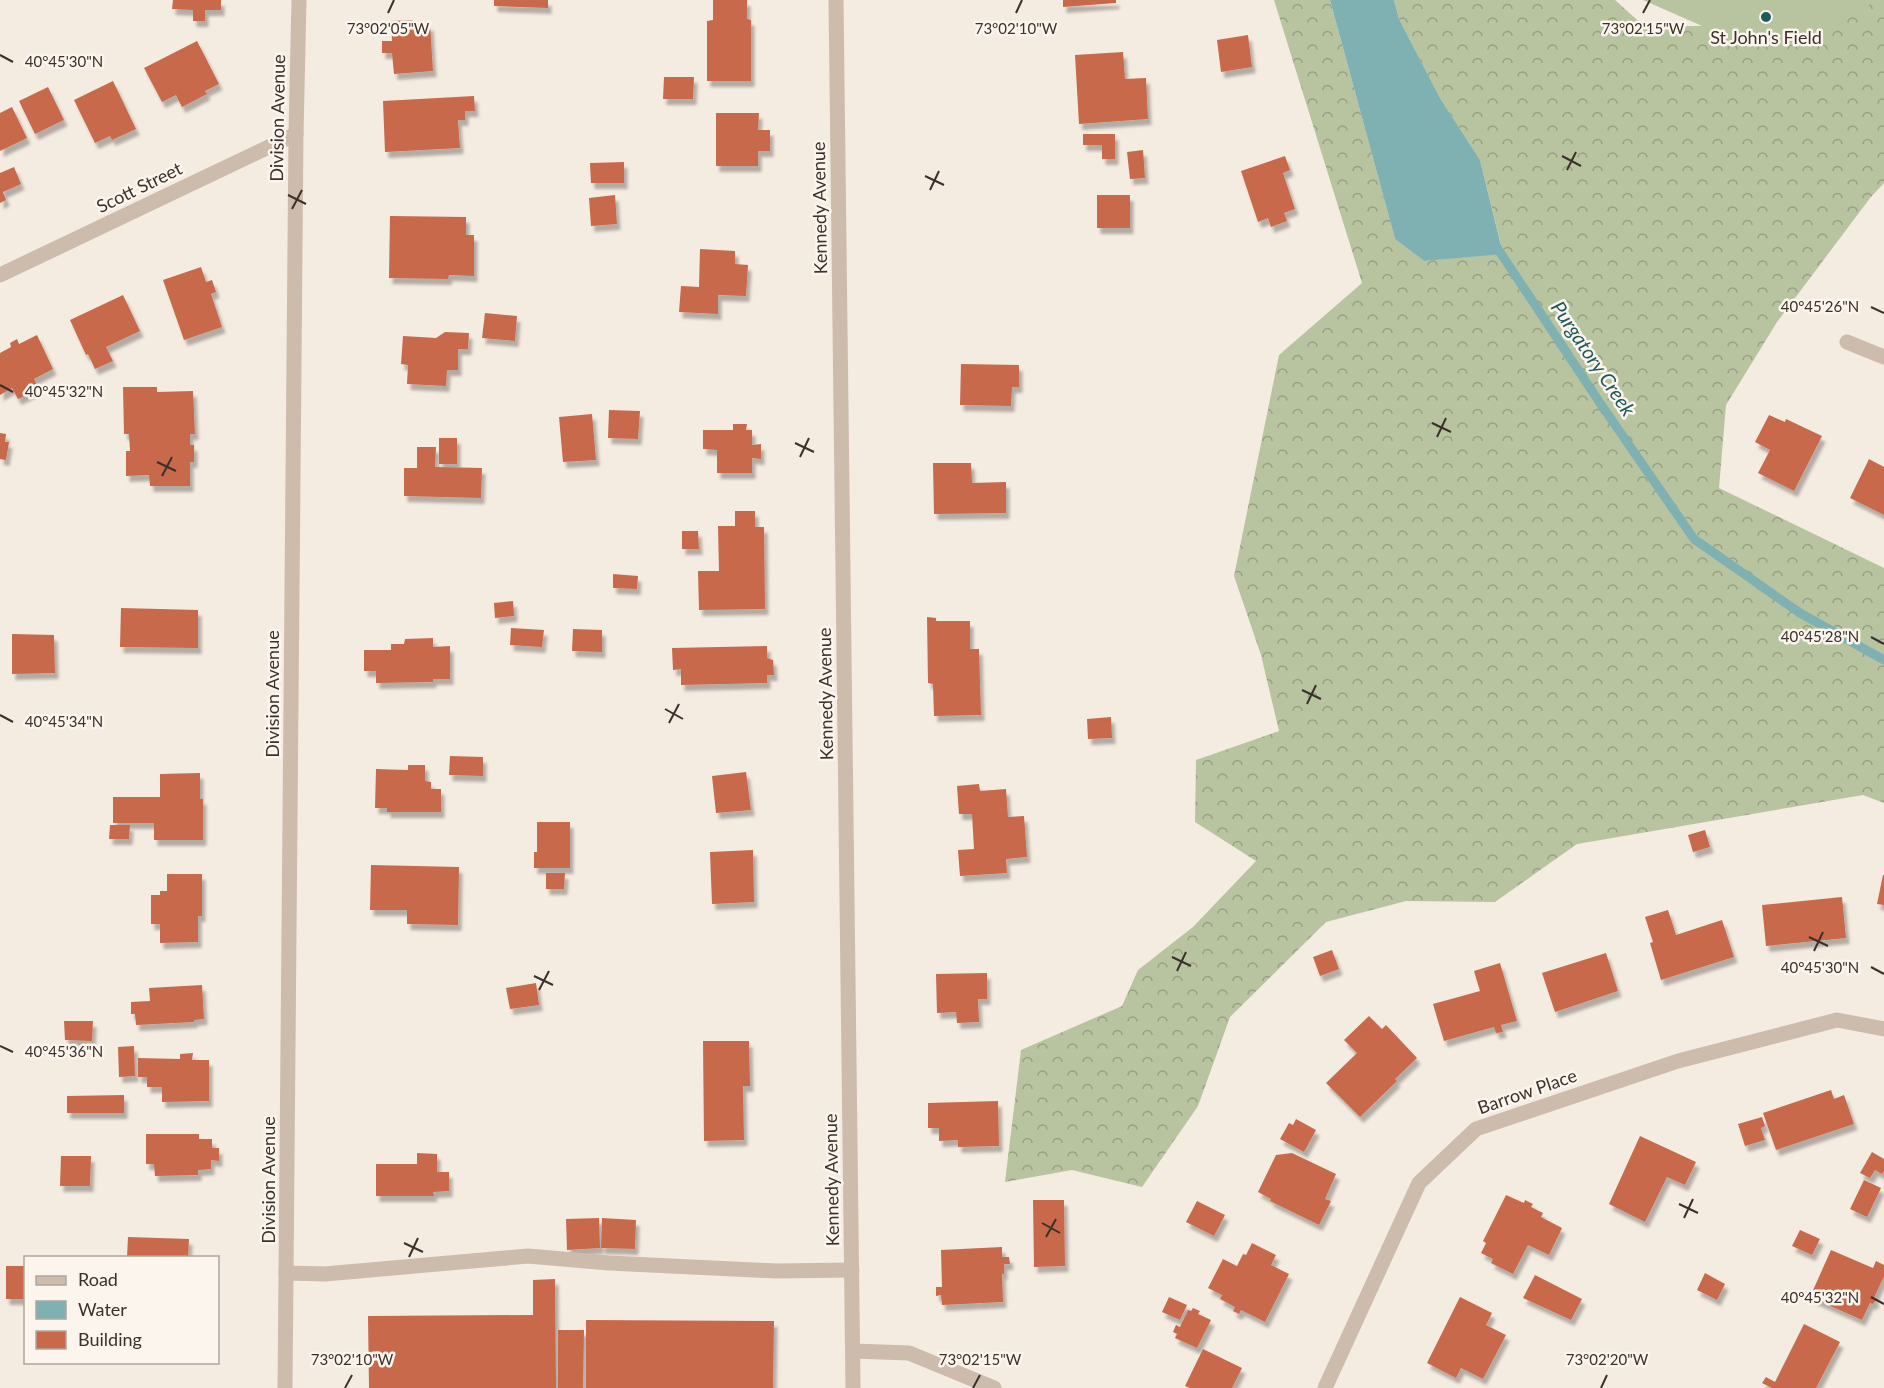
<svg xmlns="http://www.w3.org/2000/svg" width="1884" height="1388" viewBox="0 0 1884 1388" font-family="Lato,sans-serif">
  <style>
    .forest { fill: url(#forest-crowns) }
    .garden { fill: #b8c4a0 }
    .water { fill: #7fb0b2 }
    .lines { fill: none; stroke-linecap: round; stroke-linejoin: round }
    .stream { stroke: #7fb0b2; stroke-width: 9 }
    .building { fill: #c8694b; filter: url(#shadow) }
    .minor { stroke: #cdbbac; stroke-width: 15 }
    .ticks { fill: none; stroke: #3b302b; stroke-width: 2 }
    .poi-dot { fill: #1f5a5e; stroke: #fbf5ee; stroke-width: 2 }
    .labels { text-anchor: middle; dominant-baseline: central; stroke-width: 5; stroke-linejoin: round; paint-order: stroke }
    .poi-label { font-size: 18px; fill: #3b302b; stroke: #fbf5ee }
    .street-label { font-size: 18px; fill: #3b302b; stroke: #fbf5ee }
    .water-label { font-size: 20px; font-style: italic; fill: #1f5a5e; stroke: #fbf5ee }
    .ticks-label { font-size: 15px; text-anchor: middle; fill: #3b302b; stroke: #fbf5ee; stroke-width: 5; stroke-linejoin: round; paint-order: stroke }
  </style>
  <defs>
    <pattern id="forest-crowns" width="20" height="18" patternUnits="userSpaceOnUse" patternTransform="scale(1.5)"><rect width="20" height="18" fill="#b8c4a0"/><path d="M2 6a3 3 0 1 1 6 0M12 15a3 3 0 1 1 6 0" fill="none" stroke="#97a083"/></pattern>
    <filter id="shadow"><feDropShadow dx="3.5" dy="6" stdDeviation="1.5" flood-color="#0004"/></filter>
  </defs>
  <rect width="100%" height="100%" fill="#f4ebe1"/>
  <path class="forest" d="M 1274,0 L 1330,0 L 1395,239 L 1424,261 L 1503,253 L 1480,160 L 1440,98 L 1399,19 L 1394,0 L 1615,0 L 1645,27 L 1746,25 L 1765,0 L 1884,0 L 1884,183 L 1870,198 L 1777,322 L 1726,405 L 1719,488 L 1884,568 L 1884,803 L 1863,795 L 1577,844 L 1495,902 L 1406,901 L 1326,922 L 1230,1017 L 1198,1106 L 1142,1187 L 1072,1170 L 1005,1182 L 1021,1050 L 1122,1006 L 1138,970 L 1193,927 L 1256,861 L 1195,822 L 1196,760 L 1279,731 L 1261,655 L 1234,576 L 1279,355 L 1362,283 Z"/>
  <path class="garden" d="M 1643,0 L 1877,0 L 1805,47 L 1718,33 Z"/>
  <path class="water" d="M 1330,0 L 1394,0 L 1399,19 L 1440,98 L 1480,160 L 1503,254 L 1424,261 L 1395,239 Z"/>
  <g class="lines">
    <path class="stream" d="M 1496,246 L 1600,403 L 1694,539 L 1800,613 L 1884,660"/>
  </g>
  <g class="building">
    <path d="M 173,0 L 221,0 L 221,10 L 205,10 L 205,21 L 193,21 L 193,10 L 172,9 Z"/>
    <path d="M 494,0 L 548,0 L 548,8 L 494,6 Z"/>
    <path d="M 713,0 L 747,0 L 747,19 L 751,20 L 751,81 L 707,81 L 707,21 L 713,20 Z"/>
    <path d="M 1063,0 L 1116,0 L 1116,3 L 1063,7 Z"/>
    <path d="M 413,20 L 413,26 L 430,25 L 433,71 L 394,74 L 392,53 L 382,53 L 382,41 L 392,41 L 391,21 Z"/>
    <path d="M 1248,35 L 1252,67 L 1221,72 L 1217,40 Z"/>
    <path d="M 197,41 L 219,84 L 205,91 L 207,94 L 182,107 L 176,95 L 162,102 L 144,68 Z"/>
    <path d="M 1123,52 L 1125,79 L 1146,78 L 1148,119 L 1079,124 L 1075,55 Z"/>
    <path d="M 664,77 L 694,77 L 693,99 L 663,99 Z"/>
    <path d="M 113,81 L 136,129 L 112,140 L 110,136 L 95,143 L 74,100 Z"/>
    <path d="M 48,87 L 64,120 L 35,134 L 19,101 Z"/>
    <path d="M 474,96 L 475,111 L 465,111 L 465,120 L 458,120 L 460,148 L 385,152 L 383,101 Z"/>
    <path d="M 12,107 L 27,138 L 0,151 L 0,113 Z"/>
    <path d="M 716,113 L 759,113 L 758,130 L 770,130 L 770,151 L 758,151 L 758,166 L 716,166 Z"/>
    <path d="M 1083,134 L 1115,134 L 1115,159 L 1102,159 L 1102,145 L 1083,145 Z"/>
    <path d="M 1143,150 L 1145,178 L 1130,179 L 1127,152 Z"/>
    <path d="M 1285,156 L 1290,170 L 1283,173 L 1295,209 L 1284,213 L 1287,221 L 1271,227 L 1268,218 L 1258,222 L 1241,171 Z"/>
    <path d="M 624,162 L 624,183 L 591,183 L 590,163 Z"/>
    <path d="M 14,167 L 21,184 L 3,192 L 6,200 L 0,203 L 0,173 Z"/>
    <path d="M 615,195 L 617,224 L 591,226 L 589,198 Z"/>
    <rect x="1097" y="195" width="33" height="33"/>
    <path d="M 390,216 L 466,217 L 466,235 L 474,235 L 474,276 L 449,275 L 448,279 L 389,278 Z"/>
    <path d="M 700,249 L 735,251 L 735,264 L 748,265 L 746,296 L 718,295 L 718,314 L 679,312 L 681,286 L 699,287 Z"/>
    <path d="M 201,267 L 206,282 L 212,280 L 216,292 L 211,294 L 222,327 L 184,340 L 163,280 Z"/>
    <path d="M 123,295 L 140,331 L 106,347 L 113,361 L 95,369 L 88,354 L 86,355 L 70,320 Z"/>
    <path d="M 485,313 L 517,316 L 515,341 L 482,338 Z"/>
    <path d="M 445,332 L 469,333 L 468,349 L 458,349 L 458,370 L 447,370 L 446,386 L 407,384 L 408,365 L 401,364 L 403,336 L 436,338 Z"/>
    <path d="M 37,335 L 53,369 L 34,379 L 39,389 L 18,399 L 12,388 L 0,395 L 0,353 L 11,347 L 10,343 L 17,339 L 19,344 Z"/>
    <path d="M 961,364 L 1019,365 L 1019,387 L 1012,387 L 1011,406 L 960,405 Z"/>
    <path d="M 123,387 L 157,387 L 157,392 L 193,391 L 195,434 L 190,434 L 190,445 L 194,445 L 194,462 L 190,462 L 190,486 L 150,486 L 149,475 L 126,476 L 126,451 L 130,451 L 129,434 L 124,434 Z"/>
    <path d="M 609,410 L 640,411 L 638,439 L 608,438 Z"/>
    <path d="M 592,414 L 596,460 L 563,462 L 559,417 Z"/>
    <path d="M 1769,415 L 1785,422 L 1786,419 L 1822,436 L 1794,491 L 1758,473 L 1770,450 L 1755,442 Z"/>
    <path d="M 733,424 L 747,424 L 746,430 L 752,430 L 752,445 L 761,444 L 761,459 L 752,458 L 752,473 L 717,473 L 717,450 L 703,449 L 703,430 L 733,430 Z"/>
    <path d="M 0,433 L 6,434 L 5,442 L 9,442 L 6,460 L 0,459 Z"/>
    <rect x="439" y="438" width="18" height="26"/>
    <path d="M 417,447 L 436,447 L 435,467 L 482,468 L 481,498 L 404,496 L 404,468 L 417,468 Z"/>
    <path d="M 1869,459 L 1884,467 L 1884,515 L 1850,498 Z"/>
    <path d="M 933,463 L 971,463 L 972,483 L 1006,482 L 1006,513 L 934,514 Z"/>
    <path d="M 735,511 L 755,511 L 755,527 L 764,527 L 765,609 L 699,610 L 698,571 L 719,571 L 718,526 L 735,526 Z"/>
    <path d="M 682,531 L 698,531 L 699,549 L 682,549 Z"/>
    <path d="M 613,574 L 638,576 L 637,589 L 613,588 Z"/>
    <path d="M 513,601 L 514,616 L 495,618 L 494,603 Z"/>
    <path d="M 121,608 L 198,610 L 198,648 L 120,647 Z"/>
    <path d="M 927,617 L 936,618 L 936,621 L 970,621 L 970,649 L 979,649 L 981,715 L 934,716 L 933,684 L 928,683 Z"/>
    <path d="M 511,628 L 544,630 L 542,647 L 510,645 Z"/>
    <path d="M 573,629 L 602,630 L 602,652 L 572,651 Z"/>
    <path d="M 12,634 L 54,635 L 55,673 L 12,674 Z"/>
    <path d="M 433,638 L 433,647 L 450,646 L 450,679 L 433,679 L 433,682 L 376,683 L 376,671 L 364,671 L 364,650 L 391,650 L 391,644 L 404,644 L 405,639 Z"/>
    <path d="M 767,646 L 767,658 L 773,660 L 774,675 L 767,675 L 767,683 L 681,685 L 681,669 L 673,670 L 672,648 Z"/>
    <path d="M 1111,717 L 1112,738 L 1088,739 L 1087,719 Z"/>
    <path d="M 450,756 L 483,757 L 483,776 L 449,775 Z"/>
    <path d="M 408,765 L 425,765 L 425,781 L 431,782 L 431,789 L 441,789 L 441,812 L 387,812 L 387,808 L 375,808 L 376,769 L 408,770 Z"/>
    <path d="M 746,772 L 751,810 L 716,813 L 712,776 Z"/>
    <path d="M 200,773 L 200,799 L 203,799 L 203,840 L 154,840 L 154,823 L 113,823 L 113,797 L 160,797 L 160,774 Z"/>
    <path d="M 979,784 L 980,791 L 1006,789 L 1008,817 L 1024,816 L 1027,857 L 1006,859 L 1007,873 L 960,876 L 958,850 L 974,849 L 972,814 L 959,814 L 957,786 Z"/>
    <path d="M 537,822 L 570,822 L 570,868 L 534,868 L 534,852 L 537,852 Z"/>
    <path d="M 110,825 L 130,825 L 129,839 L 109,839 Z"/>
    <path d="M 1705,830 L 1710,847 L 1693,852 L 1688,835 Z"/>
    <path d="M 753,850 L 754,902 L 712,904 L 710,852 Z"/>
    <path d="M 371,865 L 459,867 L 458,925 L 407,924 L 407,910 L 370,910 Z"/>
    <path d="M 546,873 L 565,873 L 564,889 L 546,889 Z"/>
    <path d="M 167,874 L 202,874 L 202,916 L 198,916 L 198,942 L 160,943 L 160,924 L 151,924 L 151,895 L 160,895 L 160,891 L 167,891 Z"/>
    <path d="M 1883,875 L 1884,875 L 1884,905 L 1877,904 Z"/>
    <path d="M 1842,897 L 1846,938 L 1766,946 L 1762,905 Z"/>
    <path d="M 1668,910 L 1676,935 L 1722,920 L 1734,957 L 1661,980 L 1650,943 L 1653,942 L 1645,917 Z"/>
    <path d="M 1332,950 L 1339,969 L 1320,976 L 1313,957 Z"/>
    <path d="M 1606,953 L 1618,991 L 1555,1012 L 1542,973 Z"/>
    <path d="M 1500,963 L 1517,1021 L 1501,1025 L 1503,1032 L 1496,1033 L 1494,1027 L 1444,1041 L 1433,1004 L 1480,991 L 1474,971 Z"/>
    <path d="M 987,973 L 987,999 L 978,999 L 979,1022 L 957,1023 L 956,1012 L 937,1013 L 936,974 Z"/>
    <path d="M 536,983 L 539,1005 L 510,1009 L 506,988 Z"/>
    <path d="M 202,985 L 204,1019 L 194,1020 L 194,1022 L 136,1025 L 135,1014 L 131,1014 L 131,1002 L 150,1001 L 149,988 Z"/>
    <path d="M 1369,1016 L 1382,1029 L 1386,1025 L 1417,1058 L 1395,1079 L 1397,1081 L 1360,1117 L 1326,1083 L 1357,1053 L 1344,1040 Z"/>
    <path d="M 64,1021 L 93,1021 L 92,1041 L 65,1040 Z"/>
    <path d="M 703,1041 L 749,1041 L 750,1086 L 743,1086 L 744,1140 L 704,1141 Z"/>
    <path d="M 134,1046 L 135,1076 L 119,1077 L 118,1047 Z"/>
    <path d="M 193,1053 L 192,1060 L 209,1060 L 209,1101 L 162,1102 L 162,1087 L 147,1087 L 147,1077 L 138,1077 L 138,1058 L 180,1059 L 180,1054 Z"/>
    <path d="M 1831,1090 L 1834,1099 L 1844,1095 L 1854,1124 L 1776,1150 L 1763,1113 Z"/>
    <path d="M 124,1095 L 124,1113 L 67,1113 L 67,1096 Z"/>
    <path d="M 998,1101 L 999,1146 L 958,1147 L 958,1140 L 939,1141 L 939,1128 L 928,1128 L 928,1103 Z"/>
    <path d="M 1762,1117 L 1765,1126 L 1761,1128 L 1765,1140 L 1745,1146 L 1738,1124 Z"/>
    <path d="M 1296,1119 L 1316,1130 L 1304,1152 L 1280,1139 L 1289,1123 L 1293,1125 Z"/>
    <path d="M 146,1134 L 199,1134 L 199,1139 L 212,1139 L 212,1148 L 219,1148 L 219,1161 L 211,1160 L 211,1169 L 198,1170 L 198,1175 L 155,1176 L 154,1164 L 146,1164 Z"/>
    <path d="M 1640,1136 L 1696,1162 L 1685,1185 L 1667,1177 L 1645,1222 L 1609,1204 Z"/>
    <path d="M 1872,1152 L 1884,1159 L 1884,1171 L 1882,1174 L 1875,1170 L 1870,1178 L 1860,1173 Z"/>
    <path d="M 417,1153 L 437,1154 L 437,1172 L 449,1172 L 449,1191 L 433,1192 L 434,1196 L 376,1196 L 376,1164 L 417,1164 Z"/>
    <path d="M 1292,1153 L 1336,1174 L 1325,1199 L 1331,1201 L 1319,1225 L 1270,1201 L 1271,1199 L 1258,1192 L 1276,1155 Z"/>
    <path d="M 61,1156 L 91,1156 L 90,1186 L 60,1186 Z"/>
    <path d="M 1864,1180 L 1881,1188 L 1867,1217 L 1850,1209 Z"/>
    <path d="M 1506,1195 L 1524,1203 L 1525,1200 L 1533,1204 L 1531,1207 L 1543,1213 L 1541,1217 L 1562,1228 L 1549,1255 L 1528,1245 L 1513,1274 L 1491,1263 L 1493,1259 L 1481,1253 L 1486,1243 L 1483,1241 Z"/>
    <path d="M 1033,1200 L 1064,1200 L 1065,1266 L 1034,1267 Z"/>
    <path d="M 1197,1201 L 1225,1215 L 1214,1236 L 1186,1222 Z"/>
    <path d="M 599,1218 L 600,1248 L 567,1250 L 566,1219 Z"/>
    <path d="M 602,1218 L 636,1220 L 635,1249 L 601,1248 Z"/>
    <path d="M 1800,1230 L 1820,1239 L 1812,1255 L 1792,1246 Z"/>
    <path d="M 128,1237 L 189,1239 L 188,1258 L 127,1258 Z"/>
    <path d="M 1252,1243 L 1276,1255 L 1271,1265 L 1289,1274 L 1265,1322 L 1241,1310 L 1239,1314 L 1233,1311 L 1235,1307 L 1220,1299 L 1222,1295 L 1208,1288 L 1223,1259 L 1237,1266 L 1243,1254 L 1246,1255 Z"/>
    <path d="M 1002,1247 L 1002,1257 L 1009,1257 L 1010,1264 L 1004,1264 L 1004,1274 L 1002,1274 L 1003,1302 L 942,1305 L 941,1295 L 936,1296 L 936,1287 L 942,1287 L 941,1250 Z"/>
    <path d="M 1831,1250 L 1873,1268 L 1876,1261 L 1884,1265 L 1884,1276 L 1874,1298 L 1876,1300 L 1873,1304 L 1870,1303 L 1862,1320 L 1810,1297 Z"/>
    <rect x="6" y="1266" width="20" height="33"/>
    <path d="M 1705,1273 L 1725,1284 L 1717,1300 L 1697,1290 Z"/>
    <path d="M 1535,1275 L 1582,1299 L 1571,1320 L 1523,1298 Z"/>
    <path d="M 555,1279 L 556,1388 L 369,1388 L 368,1316 L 533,1315 L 533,1280 Z"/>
    <path d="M 1169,1297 L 1187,1305 L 1180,1320 L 1162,1312 Z"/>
    <path d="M 1460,1297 L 1492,1313 L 1486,1325 L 1506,1335 L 1483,1379 L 1461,1368 L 1456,1378 L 1427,1363 Z"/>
    <path d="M 1193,1308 L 1200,1311 L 1198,1314 L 1211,1320 L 1197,1348 L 1175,1338 L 1177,1334 L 1173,1332 L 1176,1325 L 1180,1327 L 1188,1310 L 1191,1311 Z"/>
    <path d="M 586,1320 L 774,1321 L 773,1388 L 586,1388 Z"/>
    <path d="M 1804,1324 L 1840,1342 L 1816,1388 L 1772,1388 L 1762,1383 L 1766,1377 L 1775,1382 Z"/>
    <path d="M 558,1330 L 584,1330 L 583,1388 L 558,1388 Z"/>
    <path d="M 1203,1349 L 1242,1368 L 1232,1388 L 1190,1388 L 1185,1386 Z"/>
  </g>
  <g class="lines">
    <g class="minor">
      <path d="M 836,0 L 853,1388"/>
      <path d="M 0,275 L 296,134"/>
      <path d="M 1847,342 L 1884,357"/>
      <path d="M 286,1273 L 325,1274 L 528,1256 L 609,1263 L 776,1271 L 852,1270"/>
      <path d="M 853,1351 L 909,1353 L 994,1388"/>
      <path d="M 285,1388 L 296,134 L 299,0"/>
      <path d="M 1325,1388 L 1419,1183 L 1476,1129 L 1678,1061 L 1837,1020 L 1884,1029"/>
    </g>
  </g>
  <path class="ticks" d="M 388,13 L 394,0M 1016,13 L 1022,0M 1643,13 L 1650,0M 0,55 L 13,62M 1562,156 L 1581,166M 1567,170 L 1576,152M 925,176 L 944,185M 930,190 L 939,171M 288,195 L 306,204M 292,209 L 302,190M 1871,307 L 1884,313M 0,385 L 13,392M 1432,423 L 1451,432M 1437,437 L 1446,418M 795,443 L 814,452M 800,457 L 809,438M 157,462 L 176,471M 162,476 L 172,457M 1871,637 L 1884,644M 1302,690 L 1321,699M 1307,704 L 1316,685M 665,709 L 683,719M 0,715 L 13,722M 669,723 L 679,704M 1809,937 L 1828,946M 1814,951 L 1823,932M 1172,957 L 1191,966M 1871,967 L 1884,974M 1177,971 L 1186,952M 534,976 L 553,985M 539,990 L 549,971M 0,1046 L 13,1052M 1679,1204 L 1698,1213M 1684,1218 L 1693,1199M 1042,1223 L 1060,1233M 1046,1237 L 1056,1219M 404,1243 L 423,1252M 409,1257 L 418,1238M 1871,1297 L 1884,1304M 345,1388 L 352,1375M 973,1388 L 980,1375M 1601,1388 L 1607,1375"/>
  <circle class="poi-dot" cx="1766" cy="17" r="6"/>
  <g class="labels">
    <g class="poi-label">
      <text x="1766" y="37">St John's Field</text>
    </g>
    <g class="street-label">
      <text transform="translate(277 118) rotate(-89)">Division Avenue</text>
      <text transform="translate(139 187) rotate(-26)">Scott Street</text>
      <text transform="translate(819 208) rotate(-91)">Kennedy Avenue</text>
      <text transform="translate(272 694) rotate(-90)">Division Avenue</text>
      <text transform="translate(825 694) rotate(-91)">Kennedy Avenue</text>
      <text transform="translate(1527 1091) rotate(-19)">Barrow Place</text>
      <text transform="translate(268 1180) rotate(-90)">Division Avenue</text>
      <text transform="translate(831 1180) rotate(-91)">Kennedy Avenue</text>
    </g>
    <g class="water-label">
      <text transform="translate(1594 358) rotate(56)">Purgatory Creek</text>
    </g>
  </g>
  <g class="ticks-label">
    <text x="388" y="34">73°02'05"W</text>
    <text x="1016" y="34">73°02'10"W</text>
    <text x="1643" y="34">73°02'15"W</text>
    <text x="64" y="67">40°45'30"N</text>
    <text x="1820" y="312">40°45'26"N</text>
    <text x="64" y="397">40°45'32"N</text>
    <text x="1820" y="642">40°45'28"N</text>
    <text x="64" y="727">40°45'34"N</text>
    <text x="1820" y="973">40°45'30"N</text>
    <text x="64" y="1057">40°45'36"N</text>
    <text x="1820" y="1303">40°45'32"N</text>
    <text x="352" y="1365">73°02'10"W</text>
    <text x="980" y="1365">73°02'15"W</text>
    <text x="1607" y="1365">73°02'20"W</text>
  </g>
  <rect x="24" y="1256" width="195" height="108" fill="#fbf5ee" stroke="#aea6a0" stroke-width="1.5"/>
  <rect x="36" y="1276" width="30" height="9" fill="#cdbbac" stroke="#aea6a0" stroke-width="1.5"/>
  <text x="78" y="1286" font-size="18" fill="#3b302b">Road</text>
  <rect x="36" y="1301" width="30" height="18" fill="#7fb0b2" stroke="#aea6a0" stroke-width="1.5"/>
  <text x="78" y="1316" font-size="18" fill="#3b302b">Water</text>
  <rect x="36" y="1331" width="30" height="18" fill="#c8694b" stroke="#aea6a0" stroke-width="1.5"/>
  <text x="78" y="1346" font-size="18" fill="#3b302b">Building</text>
</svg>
